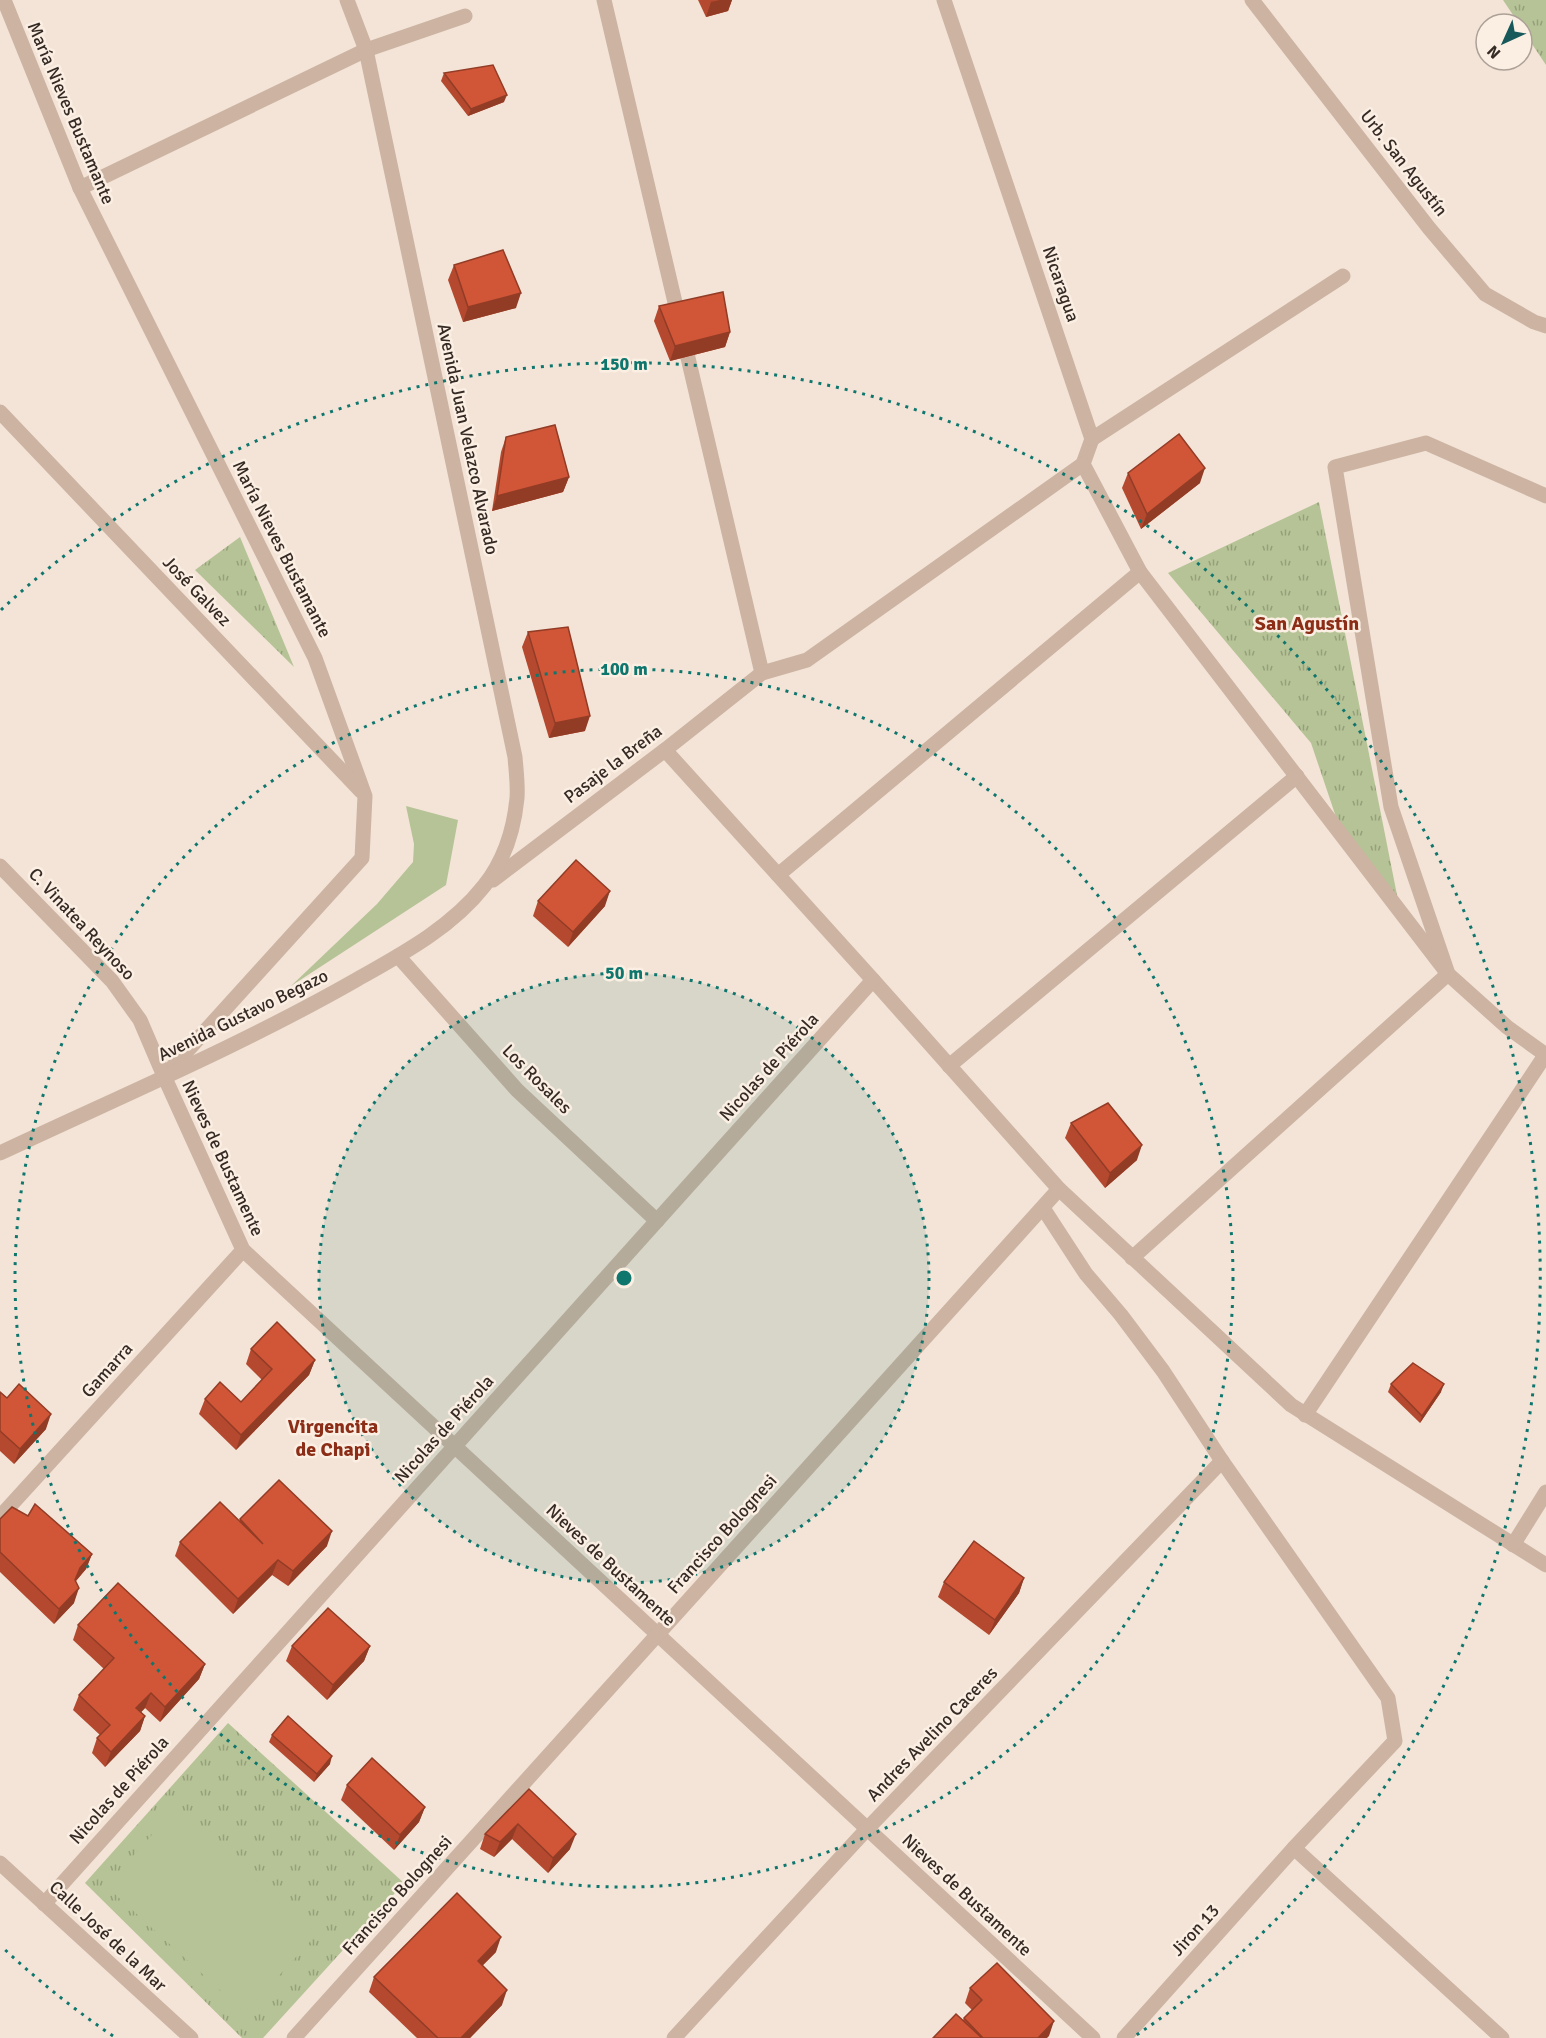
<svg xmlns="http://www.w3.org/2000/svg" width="1546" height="2038" viewBox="0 0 1546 2038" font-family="Signika,sans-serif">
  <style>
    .grass { fill: url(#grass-tufts) }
    .garden { fill: #b6c396 }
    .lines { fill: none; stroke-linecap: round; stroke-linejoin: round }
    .minor { stroke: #ccb3a2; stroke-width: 15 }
    .wall { fill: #b4492f }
    .shaded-wall { fill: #923c26 }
    .building { fill: #d15537; stroke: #923c26; stroke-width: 1.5 }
    .ring { fill: none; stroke: #0f766e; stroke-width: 3; stroke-dasharray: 3 6 }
    .labels { text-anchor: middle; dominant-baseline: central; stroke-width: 5; stroke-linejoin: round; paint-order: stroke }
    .street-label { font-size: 18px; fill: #362a25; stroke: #fbefe3 }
    .neighbourhood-label { font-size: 20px; font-weight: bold; fill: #8c2e17; stroke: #fbefe3 }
    .centre { fill: #0f766e; stroke: #fbefe3; stroke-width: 3 }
    .ring-label { font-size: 18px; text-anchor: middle; font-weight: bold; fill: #0f766e; stroke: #fbefe3; stroke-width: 5; stroke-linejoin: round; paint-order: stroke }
  </style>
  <defs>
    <pattern id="grass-tufts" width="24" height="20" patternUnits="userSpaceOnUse" patternTransform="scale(1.5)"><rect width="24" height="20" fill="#b6c396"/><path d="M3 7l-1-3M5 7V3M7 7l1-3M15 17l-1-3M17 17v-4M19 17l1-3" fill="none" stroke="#959f7a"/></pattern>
  </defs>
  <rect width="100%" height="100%" fill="#f3e4d7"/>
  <g class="grass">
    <path d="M 1503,0 L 1546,0 L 1546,65 L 1522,29 L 1522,24 L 1519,24 Z"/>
    <path d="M 1319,502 L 1400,910 L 1336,817 L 1311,743 L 1168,573 Z"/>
    <path d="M 240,537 L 294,667 L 195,570 Z"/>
    <path d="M 228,1723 L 404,1883 L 263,2038 L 242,2038 L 85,1883 Z"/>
  </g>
  <g class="garden">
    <path d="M 406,806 L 458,820 L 446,885 L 291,986 L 377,904 L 413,862 L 414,844 Z"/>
    <path d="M 176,1808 L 316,1935 L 245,2013 L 106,1886 Z"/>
  </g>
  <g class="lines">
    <g class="minor">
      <path d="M 4,0 L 80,188 L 315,658 L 365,796 L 362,858 L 168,1072"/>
      <path d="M 604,0 L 762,673"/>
      <path d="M 944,0 L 1092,439 L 1083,464 L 1140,572 L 1448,974 L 1507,1027 L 1546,1055"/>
      <path d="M 1252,0 L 1429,228 L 1485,294 L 1534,322 L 1546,326"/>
      <path d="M 80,188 L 366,50 L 465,16"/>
      <path d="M 0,412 L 361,791"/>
      <path d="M 1092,439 L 1343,276"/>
      <path d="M 665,750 L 873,980 L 1059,1189 L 1291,1405 L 1546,1565"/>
      <path d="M 0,866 L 112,981 L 140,1020 L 164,1076 L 243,1250 L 1093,2038"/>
      <path d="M 778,875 L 1140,572"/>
      <path d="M 493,880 L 665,750 L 762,673 L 807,660 L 1083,464"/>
      <path d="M 398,956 L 517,1090 L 657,1221"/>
      <path d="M 949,1066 L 1297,776"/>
      <path d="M 0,1153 C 119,1097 242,1045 356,980 C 402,954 451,928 484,886 C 504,861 514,829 517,798 C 518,785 516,770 515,757 L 366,50 L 347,0"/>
      <path d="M 1043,1208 L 1086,1274 L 1121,1315 L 1163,1371 L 1222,1461 L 1388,1698 L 1395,1741 L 1294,1848 L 1124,2038"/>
      <path d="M 1132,1258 L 1448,974 L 1391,807 L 1335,467 L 1426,443 L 1546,496"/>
      <path d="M 1305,1415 L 1546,1054"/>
      <path d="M 0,1517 L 243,1250"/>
      <path d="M 1513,1545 L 1546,1492"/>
      <path d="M 1294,1848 L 1502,2038"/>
      <path d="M 0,1863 L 191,2038"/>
      <path d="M 44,1904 L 873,980"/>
      <path d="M 294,2038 L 1059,1189"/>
      <path d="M 674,2038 L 867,1829 L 1222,1461"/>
    </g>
  </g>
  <g class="wall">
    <path d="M 698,0 L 732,0 L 728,11 L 706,17 Z"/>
    <path d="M 444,73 L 504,102 L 468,116 L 441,81 Z"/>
    <path d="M 454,265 L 516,308 L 463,322 L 448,280 Z"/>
    <path d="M 659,306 L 730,332 L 725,347 L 670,361 L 654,321 Z"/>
    <path d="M 506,437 L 569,477 L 563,492 L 492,511 L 501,452 Z"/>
    <path d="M 1128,473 L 1200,483 L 1141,529 L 1122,488 Z"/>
    <path d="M 528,632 L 585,731 L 549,738 L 522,647 Z"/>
    <path d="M 538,901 L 605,906 L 568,947 L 533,916 Z"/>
    <path d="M 1071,1123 L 1137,1160 L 1105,1188 L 1065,1138 Z"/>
    <path d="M 251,1349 L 315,1360 L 309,1375 L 236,1450 L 199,1414 L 205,1399 L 241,1402 L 262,1380 L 246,1364 Z"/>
    <path d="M 1391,1384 L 1441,1392 L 1420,1423 L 1388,1392 Z"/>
    <path d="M 0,1392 L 46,1429 L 14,1464 L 0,1451 Z"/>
    <path d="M 0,1519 L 92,1554 L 86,1569 L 76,1581 L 74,1603 L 54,1624 L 0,1572 Z"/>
    <path d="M 240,1519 L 327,1546 L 288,1586 L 272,1575 L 233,1614 L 175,1556 L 180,1542 L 240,1521 Z"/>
    <path d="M 1024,1578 L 1019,1593 L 989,1635 L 938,1597 L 944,1582 Z"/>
    <path d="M 78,1625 L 205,1664 L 199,1679 L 160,1722 L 145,1708 L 141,1712 L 145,1716 L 140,1731 L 105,1767 L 92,1753 L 97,1738 L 100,1735 L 73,1710 L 79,1695 L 104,1669 L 73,1640 Z"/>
    <path d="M 292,1646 L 370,1646 L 364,1661 L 327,1700 L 286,1661 Z"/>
    <path d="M 272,1735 L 330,1764 L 314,1782 L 269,1742 Z"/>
    <path d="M 347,1785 L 425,1807 L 419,1822 L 394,1850 L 341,1800 Z"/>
    <path d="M 529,1789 L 570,1849 L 548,1873 L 512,1839 L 494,1857 L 480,1849 L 485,1834 Z"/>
    <path d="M 496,1952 L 482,1966 L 502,2005 L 470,2038 L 417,2038 L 369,1992 L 374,1977 Z"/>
    <path d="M 970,1988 L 1049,2036 L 933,2038 L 963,2020 L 964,2018 L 972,2010 L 965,2003 Z"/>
  </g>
  <g class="shaded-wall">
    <path d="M 720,0 L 732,0 L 728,11 L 706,17 L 711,2 Z"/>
    <path d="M 507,95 L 504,102 L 468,116 L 471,109 Z"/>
    <path d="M 521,293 L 516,308 L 463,322 L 468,307 Z"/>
    <path d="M 730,332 L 725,347 L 670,361 L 675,346 Z"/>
    <path d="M 1205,468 L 1200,483 L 1141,529 L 1147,514 Z"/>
    <path d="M 569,477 L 563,492 L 492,511 L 497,496 Z"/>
    <path d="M 590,716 L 585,731 L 549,738 L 555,723 Z"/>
    <path d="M 610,891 L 605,906 L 568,947 L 573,932 Z"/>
    <path d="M 1142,1145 L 1137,1160 L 1105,1188 L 1110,1173 Z"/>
    <path d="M 315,1360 L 309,1375 L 236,1450 L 241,1435 Z"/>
    <path d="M 1444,1384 L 1441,1392 L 1420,1423 L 1422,1416 Z"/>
    <path d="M 51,1414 L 46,1429 L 14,1464 L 20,1449 Z"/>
    <path d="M 332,1531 L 327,1546 L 288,1586 L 293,1571 Z"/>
    <path d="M 92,1554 L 86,1569 L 74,1583 L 80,1568 Z"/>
    <path d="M 278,1560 L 272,1575 L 233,1614 L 238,1599 Z"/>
    <path d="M 1024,1578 L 1019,1593 L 989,1635 L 995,1620 Z"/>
    <path d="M 79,1588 L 74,1603 L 54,1624 L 59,1609 Z"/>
    <path d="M 370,1646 L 364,1661 L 327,1700 L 333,1685 Z"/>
    <path d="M 205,1664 L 199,1679 L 160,1722 L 165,1707 Z"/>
    <path d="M 151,1693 L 145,1708 L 131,1723 L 136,1708 Z"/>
    <path d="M 145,1716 L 140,1731 L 105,1767 L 111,1752 Z"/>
    <path d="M 332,1756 L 330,1764 L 314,1782 L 317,1774 Z"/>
    <path d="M 425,1807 L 419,1822 L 394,1850 L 400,1835 Z"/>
    <path d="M 518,1824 L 512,1839 L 494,1857 L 500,1842 Z"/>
    <path d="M 576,1834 L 570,1849 L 548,1873 L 553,1858 Z"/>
    <path d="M 501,1937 L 496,1952 L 472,1976 L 478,1961 Z"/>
    <path d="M 507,1990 L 502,2005 L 470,2038 L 461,2038 Z"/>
    <path d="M 1054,2021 L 1049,2036 L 1047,2038 L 1038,2038 Z"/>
  </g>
  <g class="building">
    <path d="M 493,65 L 507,95 L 471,109 L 444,73 Z"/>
    <path d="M 503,250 L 521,293 L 468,307 L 454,265 Z"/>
    <path d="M 723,292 L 730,332 L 675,346 L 659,306 Z"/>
    <path d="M 555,425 L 569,477 L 497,496 L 506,437 Z"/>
    <path d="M 1179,434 L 1205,468 L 1147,514 L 1128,473 Z"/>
    <path d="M 568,627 L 590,716 L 555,723 L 528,632 Z"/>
    <path d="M 576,860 L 610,891 L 573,932 L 538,901 Z"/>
    <path d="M 1108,1103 L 1142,1145 L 1110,1173 L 1071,1123 Z"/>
    <path d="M 277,1322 L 315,1360 L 241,1435 L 205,1399 L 220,1382 L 241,1402 L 272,1369 L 251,1349 Z"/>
    <path d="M 1413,1363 L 1444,1384 L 1422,1416 L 1391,1384 Z"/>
    <path d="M 19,1384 L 51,1414 L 20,1449 L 0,1431 L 0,1392 L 7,1398 Z"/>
    <path d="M 279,1480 L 332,1531 L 293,1571 L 278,1560 L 238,1599 L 180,1542 L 220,1502 L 263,1544 L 240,1519 Z"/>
    <path d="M 35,1504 L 92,1554 L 80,1568 L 75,1580 L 79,1588 L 59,1609 L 0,1552 L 0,1519 L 12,1507 L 28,1516 Z"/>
    <path d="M 974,1541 L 1024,1578 L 995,1620 L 944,1582 Z"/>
    <path d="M 118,1583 L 205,1664 L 165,1707 L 151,1693 L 136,1708 L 145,1716 L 111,1752 L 97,1738 L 110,1725 L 79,1695 L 114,1658 L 78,1625 Z"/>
    <path d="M 328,1608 L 370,1646 L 333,1685 L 292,1646 Z"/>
    <path d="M 288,1716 L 332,1756 L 317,1774 L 272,1735 Z"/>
    <path d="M 372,1758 L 425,1807 L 400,1835 L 347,1785 Z"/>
    <path d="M 529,1789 L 576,1834 L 553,1858 L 518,1824 L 500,1842 L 485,1834 Z"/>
    <path d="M 457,1893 L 501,1937 L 478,1961 L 507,1990 L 461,2038 L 438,2038 L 374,1977 Z"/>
    <path d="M 997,1963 L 1054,2021 L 1038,2038 L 983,2038 L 964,2018 L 982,2000 L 970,1988 Z"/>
    <path d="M 956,2014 L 982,2038 L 933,2038 Z"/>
  </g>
  <circle cx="624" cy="1278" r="305" fill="#0f766e" fill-opacity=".12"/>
  <g class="ring">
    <circle cx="624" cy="1278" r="305"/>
    <circle cx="624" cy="1278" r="609"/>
    <path d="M113 2036A914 914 0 0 1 1 1946M1 610A914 914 0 1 1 1135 2036"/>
  </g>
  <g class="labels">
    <g class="street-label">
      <text transform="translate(71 113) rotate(67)">María Nieves Bustamante</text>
      <text transform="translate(1404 163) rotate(52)">Urb. San Agustín</text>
      <text transform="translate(1061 284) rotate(71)">Nicaragua</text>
      <text transform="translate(468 439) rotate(78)">Avenida Juan Velazco Alvarado</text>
      <text transform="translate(282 549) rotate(63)">María Nieves Bustamante</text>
      <text transform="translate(197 591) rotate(46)">José Galvez</text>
      <text transform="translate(613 764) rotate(-37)">Pasaje la Breña</text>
      <text transform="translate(82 924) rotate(47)">C. Vinatea Reynoso</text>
      <text transform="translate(243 1015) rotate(-26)">Avenida Gustavo Begazo</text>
      <text transform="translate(769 1067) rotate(-48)">Nicolas de Piérola</text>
      <text transform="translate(537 1079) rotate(45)">Los Rosales</text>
      <text transform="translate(223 1158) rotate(65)">Nieves de Bustamente</text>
      <text transform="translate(107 1370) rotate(-48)">Gamarra</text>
      <text transform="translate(444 1429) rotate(-48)">Nicolas de Piérola</text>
      <text transform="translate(722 1534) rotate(-48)">Francisco Bolognesi</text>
      <text transform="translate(611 1565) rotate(43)">Nieves de Bustamente</text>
      <text transform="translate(932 1734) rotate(-46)">Andres Avelino Caceres</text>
      <text transform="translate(119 1790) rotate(-48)">Nicolas de Piérola</text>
      <text transform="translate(397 1895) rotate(-48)">Francisco Bolognesi</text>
      <text transform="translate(967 1895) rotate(43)">Nieves de Bustamente</text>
      <text transform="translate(1195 1930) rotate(-48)">Jiron 13</text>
      <text transform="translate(108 1936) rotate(43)">Calle José de la Mar</text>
    </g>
    <g class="neighbourhood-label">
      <text x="1307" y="623">San Agustín</text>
      <text x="333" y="1426">Virgencita<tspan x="333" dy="23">de Chapi</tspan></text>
    </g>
  </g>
  <circle cx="624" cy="1278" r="9" class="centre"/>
  <g class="ring-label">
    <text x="624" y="370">150 m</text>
    <text x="624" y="675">100 m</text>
    <text x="624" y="979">50 m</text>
  </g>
  <g transform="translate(1504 42) rotate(225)"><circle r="28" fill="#fbefe3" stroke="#aca097" stroke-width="1.5"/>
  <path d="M0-4.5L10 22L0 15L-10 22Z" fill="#17595b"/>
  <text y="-9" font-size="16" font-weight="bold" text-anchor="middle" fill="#362a25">N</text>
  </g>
</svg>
